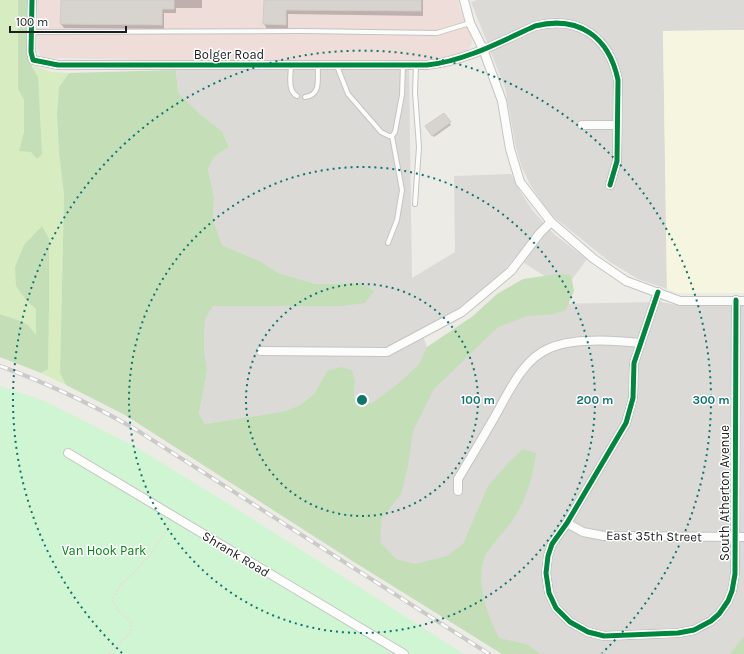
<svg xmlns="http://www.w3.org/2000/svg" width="744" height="654" viewBox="0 0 744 654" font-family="Karla,sans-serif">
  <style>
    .residential { fill: #dbdad7 }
    .commercial { fill: #efddda }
    .education { fill: #f6f6e0 }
    .grass { fill: #d7edc1 }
    .forest { fill: #c4deb8 }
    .park { fill: #d0f5d3 }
    .shadow { fill: #0003 }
    .building { fill: #d7d4d0; stroke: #d0ccc7 }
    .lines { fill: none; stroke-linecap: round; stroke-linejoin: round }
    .service-casing { stroke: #c4c4c2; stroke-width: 6 }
    .minor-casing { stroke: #c4c4c2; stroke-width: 10 }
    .path { stroke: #ebdbd8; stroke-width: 1.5; stroke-dasharray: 2 2; stroke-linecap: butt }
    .service { stroke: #fcfcfb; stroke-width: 4 }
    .minor { stroke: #fcfcfb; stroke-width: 8 }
    .rail-casing { stroke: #cacac9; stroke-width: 4 }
    .rail { stroke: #fff; stroke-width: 2.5; stroke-dasharray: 8; stroke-linecap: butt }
    .cycleway-casing { stroke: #fff; stroke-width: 8 }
    .cycleway { stroke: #00873e; stroke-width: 5 }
    .ring { fill: none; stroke: #0f766e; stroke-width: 2; stroke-dasharray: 2 4 }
    .labels { text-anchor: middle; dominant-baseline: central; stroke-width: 3; stroke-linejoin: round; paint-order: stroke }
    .street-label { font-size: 13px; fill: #1d1d1d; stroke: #fff }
    .park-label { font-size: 13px; fill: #018512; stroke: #fff }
    .centre { fill: #0f766e; stroke: #fff; stroke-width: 2 }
    .ring-label { font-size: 12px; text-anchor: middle; font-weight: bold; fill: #0f766e; stroke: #fff; stroke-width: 3; stroke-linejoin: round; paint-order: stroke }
  </style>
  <rect width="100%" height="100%" fill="#ecebe6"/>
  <g class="residential">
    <path d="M 477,0 L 744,0 L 744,30 L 663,31 L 667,289 L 638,279 L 610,262 L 555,218 L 543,204 L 531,186 L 522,168 L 516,148 L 505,88 L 471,2 Z"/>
    <path d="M 176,70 L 409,70 L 412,278 L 455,252 L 454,176 L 511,174 L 521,193 L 533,211 L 555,235 L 587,259 L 565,289 L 515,257 L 504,271 L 470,301 L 457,311 L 421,331 L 427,347 L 418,365 L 396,385 L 371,405 L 354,397 L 355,381 L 327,371 L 314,394 L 300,405 L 287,411 L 205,424 L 199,414 L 207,371 L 204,348 L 205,320 L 213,306 L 342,306 L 362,283 L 316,284 L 277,273 L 260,261 L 222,245 L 213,219 L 214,196 L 208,169 L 214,157 L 229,147 L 222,131 L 200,114 L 178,92 Z"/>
    <path d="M 661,302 L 683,306 L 744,306 L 744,654 L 514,654 L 348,547 L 391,422 L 500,305 Z"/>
  </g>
  <path class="commercial" d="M 37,0 L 458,0 L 461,12 L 472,39 L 472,43 L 468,50 L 463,53 L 429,60 L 151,60 L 45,58 L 41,57 L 37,49 Z"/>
  <path class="education" d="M 744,30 L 744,293 L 678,293 L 667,289 L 663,31 Z"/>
  <path class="grass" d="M 0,0 L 18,0 L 18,89 L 24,100 L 24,132 L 38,77 L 32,65 L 51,72 L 69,73 L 59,87 L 57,114 L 59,154 L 64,195 L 60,373 L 66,385 L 41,373 L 48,369 L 49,239 L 26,300 L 36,308 L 36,336 L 18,320 L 0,314 Z"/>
  <g class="forest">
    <path d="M 18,0 L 27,0 L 28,55 L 29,61 L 38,77 L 42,154 L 37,159 L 31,152 L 19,151 L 24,132 L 24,100 L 18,89 Z"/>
    <path d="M 176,70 L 178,92 L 200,114 L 222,131 L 229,147 L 214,157 L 208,169 L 214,196 L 213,219 L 222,245 L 260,261 L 278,273 L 316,284 L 362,283 L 374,291 L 365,303 L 342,306 L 213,306 L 205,320 L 204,348 L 207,371 L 199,414 L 205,424 L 286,411 L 300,405 L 314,394 L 327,371 L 341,367 L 352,370 L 355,381 L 354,397 L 371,404 L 396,385 L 418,365 L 427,347 L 473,316 L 497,294 L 523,279 L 557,274 L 571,275 L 574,291 L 566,310 L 554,314 L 528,316 L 498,327 L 434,389 L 413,431 L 408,466 L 401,494 L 382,518 L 380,542 L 396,559 L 415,564 L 447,556 L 463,544 L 488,486 L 509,462 L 523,449 L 536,453 C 533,477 526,501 512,521 C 506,530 486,551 484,558 C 476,585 487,614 499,638 L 526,644 L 541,654 L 502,654 L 354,562 L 125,415 L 66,385 L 60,373 L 64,195 L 59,154 L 57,114 L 59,87 L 69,73 Z"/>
    <path d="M 42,226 L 49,239 L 49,308 L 48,369 L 41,373 L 0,357 L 0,314 L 18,320 L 28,325 L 36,335 L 36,309 L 26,300 L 16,286 L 15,267 L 24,245 Z"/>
    <path d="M 744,636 L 744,654 L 730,654 Z"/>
  </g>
  <path class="park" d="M 0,386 L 45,401 L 134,446 L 232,506 L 464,654 L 0,654 Z"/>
  <g class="shadow">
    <path d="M 62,0 L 202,0 L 202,8 L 176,8 L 176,13 L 164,13 L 164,29 L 64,28 L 61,24 Z"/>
    <path d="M 265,0 L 423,0 L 423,16 L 288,14 L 288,29 L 267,29 L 264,24 Z"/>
    <path d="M 444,115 L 451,125 L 434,137 L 427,127 Z"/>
  </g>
  <g class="building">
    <path d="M 61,0 L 174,0 L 174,9 L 162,9 L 162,25 L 60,24 Z"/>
    <path d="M 264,0 L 421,0 L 421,11 L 286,10 L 286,25 L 263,24 Z"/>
    <path d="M 444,113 L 451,122 L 432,136 L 425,126 Z"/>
  </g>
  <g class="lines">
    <g class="service-casing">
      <g id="service">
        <path d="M 31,32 L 303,31 L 437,33 L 470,23"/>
        <path d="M 291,64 C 291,74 287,91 297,96"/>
        <path d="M 337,66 L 348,94 L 381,132 L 389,136 L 392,136 L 395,132 L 402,95 L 403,65"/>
        <path d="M 305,97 C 322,95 317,78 318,65"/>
        <path d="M 415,204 L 419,147 L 415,92 L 416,65"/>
        <path d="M 388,243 L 397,220 L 402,190 L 392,136"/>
      </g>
    </g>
    <g class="minor-casing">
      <g id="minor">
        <path d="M 32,0 L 31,52 L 33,60 L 58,65 L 427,65 C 465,61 500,42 535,26 C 579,15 609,37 618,80 L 617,161 L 610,185"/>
        <path d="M 464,0 L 470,23 L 483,49 L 502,101 L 510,149 L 520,182 L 551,222 L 594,259 L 626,281 L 680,301 L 744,301"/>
        <path d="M 582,125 L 617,125"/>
        <path d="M 658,292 L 634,363 L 633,398 L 626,423 L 567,523 L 552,544 L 548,556 L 546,573 L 549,593 L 556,608 L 570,622 L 588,632 L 604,636 L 678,633 L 694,630 L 711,621 L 719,614 L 728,601 L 732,591 L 735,574 L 736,300"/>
        <path d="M 261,351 L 387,352 L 462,312 L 511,271 L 540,233 L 551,222"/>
        <path d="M 68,453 L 404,654"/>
        <path d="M 458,491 L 458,479 C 470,459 482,439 494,418 C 508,394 522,359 550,348 C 575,337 614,340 641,343"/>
        <path d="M 567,523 L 583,532 L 604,536 L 744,537"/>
      </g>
    </g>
    <path class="path" d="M 109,654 L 112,650 L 130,634 L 131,622 L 118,610 L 112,600 L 120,585 L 133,574 L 152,552 L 171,524"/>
    <use href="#service" class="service"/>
    <use href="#minor" class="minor"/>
    <g class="rail-casing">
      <path id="rail" d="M 0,366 C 47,383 91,404 135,429 L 489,654"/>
    </g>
    <use href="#rail" class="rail"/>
    <g class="cycleway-casing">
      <g id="cycleway">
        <path d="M 32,0 L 31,52 L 33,60 L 58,65 L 427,65 C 465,61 500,42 535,26 C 579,15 609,37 618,80 L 617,161 L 610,185"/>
        <path d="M 658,292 L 634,363 L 633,398 L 626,423 L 567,523 L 552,544 L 548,556 L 546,573 L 549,593 L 556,608 L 570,622 L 588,632 L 604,636 L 678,633 L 694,630 L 711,621 L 719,614 L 728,601 L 732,591 L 735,574 L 736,300"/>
      </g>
    </g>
    <use href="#cycleway" class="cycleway"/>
  </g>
  <g class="ring">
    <circle cx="362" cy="400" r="116"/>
    <circle cx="362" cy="400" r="233"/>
    <path d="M122 653A349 349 0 1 1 602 653"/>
  </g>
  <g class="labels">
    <g class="street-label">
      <text x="229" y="54">Bolger Road</text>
      <text transform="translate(724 493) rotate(-90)">South Atherton Avenue</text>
      <text transform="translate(654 536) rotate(1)">East 35th Street</text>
      <text transform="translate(236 554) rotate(31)">Shrank Road</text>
    </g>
    <g class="park-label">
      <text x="104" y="550">Van Hook Park</text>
    </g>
  </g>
  <circle cx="362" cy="400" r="6" class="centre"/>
  <g class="ring-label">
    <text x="478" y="404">100 m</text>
    <text x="595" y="404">200 m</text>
    <text x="711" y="404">300 m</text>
  </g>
  <path d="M10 26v6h116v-6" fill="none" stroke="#1d1d1d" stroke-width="2"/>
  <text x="16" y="26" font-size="12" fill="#1d1d1d" stroke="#ffffff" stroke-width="3" paint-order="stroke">100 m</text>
</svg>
